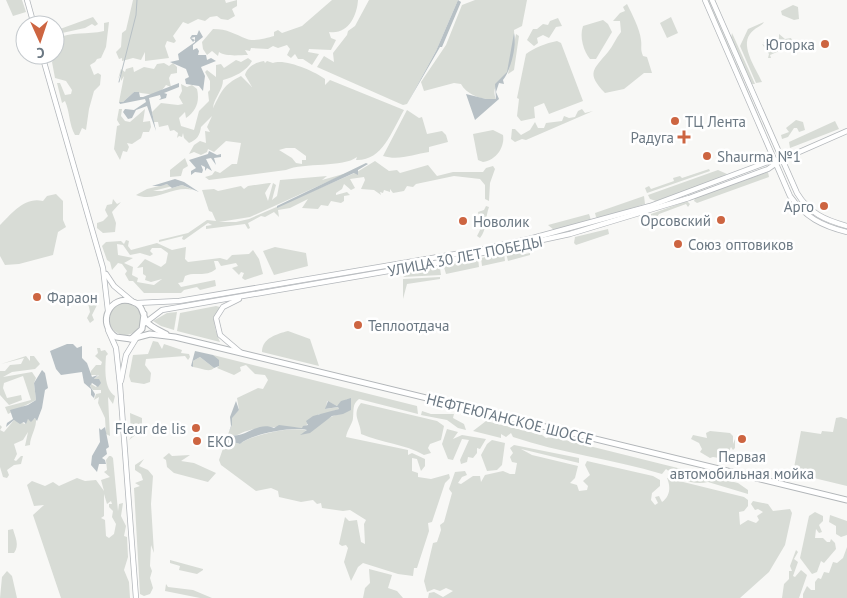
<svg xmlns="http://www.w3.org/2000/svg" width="847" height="598" viewBox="0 0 847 598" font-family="'PT Sans',sans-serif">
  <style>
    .green { fill: #d8dcd6; fill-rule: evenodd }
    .water { fill: #b7c0c5 }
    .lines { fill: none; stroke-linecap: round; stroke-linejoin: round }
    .stream { stroke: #b7c0c5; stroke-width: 1 }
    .secondary-casing { stroke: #b3b7bb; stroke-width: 6 }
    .primary-casing { stroke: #b2b6b9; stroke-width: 7 }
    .secondary { stroke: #fff; stroke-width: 4.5 }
    .primary { stroke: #fff; stroke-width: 5 }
    .poi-dot { fill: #cd6541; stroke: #fff; stroke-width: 2 }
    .labels { text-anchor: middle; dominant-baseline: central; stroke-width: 5; stroke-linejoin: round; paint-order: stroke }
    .poi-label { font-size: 15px; fill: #6b7883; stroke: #fff; text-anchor: start }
    .street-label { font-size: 15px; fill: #6b7883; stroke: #fff }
  </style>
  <rect width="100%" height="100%" fill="#f8f8f6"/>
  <g class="green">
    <path d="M 6,0 L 22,0 L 26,12 L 13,16 Z"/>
    <path d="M 133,0 L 225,0 L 226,3 L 237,0 L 237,6 L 232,9 L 235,16 L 228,20 L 221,19 L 217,16 L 210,17 L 205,21 L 198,19 L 188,24 L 183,22 L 173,36 L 176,41 L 174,43 L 167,41 L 165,46 L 169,58 L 145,61 L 145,52 L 141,60 L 133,58 L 122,61 L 122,58 L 119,59 L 116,52 L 121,47 L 122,33 L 126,30 Z"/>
    <path d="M 332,0 L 358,0 C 357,16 348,35 329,32 L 331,38 L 336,40 L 331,50 L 309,49 L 308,52 L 319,54 L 312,65 L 303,59 L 298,59 L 295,54 L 291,58 L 287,55 L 290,49 L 287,45 L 278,48 L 273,46 L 268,49 L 251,48 L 250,51 L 245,50 L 248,55 C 239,55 226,57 219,52 L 218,56 L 212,51 L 207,55 L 203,49 L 202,42 L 213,29 C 228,29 234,34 247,39 C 253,42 267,38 274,36 L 274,32 L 278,30 L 282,33 L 302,26 Z"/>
    <path d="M 369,0 L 458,0 L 436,51 L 407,104 L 403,105 L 317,67 L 324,56 L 334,62 L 333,53 L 347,35 L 348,31 L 355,26 Z"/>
    <path d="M 475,0 L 527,0 L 522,26 L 514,30 C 515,42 512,62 507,73 C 502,83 490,85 496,99 C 483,101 467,95 461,84 L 454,83 L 424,91 L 421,82 L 446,45 L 462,5 Z"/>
    <path d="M 708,0 L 709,0 L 772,147 Z"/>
    <path d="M 627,4 C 632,14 640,29 641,40 C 642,47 640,49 643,56 L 647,57 L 652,73 L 644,73 L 624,89 L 605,93 C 586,73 593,70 608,52 C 613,46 616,38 621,32 L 620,21 L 613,21 L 620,13 L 625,11 L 623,7 Z"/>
    <path d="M 793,5 L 798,7 L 799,19 L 794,20 L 782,15 L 781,11 Z"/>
    <path d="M 93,17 L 98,24 L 95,26 L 92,24 L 85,28 L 62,33 L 60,31 L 60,29 Z"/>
    <path d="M 671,17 L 678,33 L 667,38 L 660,23 Z"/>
    <path d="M 558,18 L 562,26 L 556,27 L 549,38 L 543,35 L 537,38 L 538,43 L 534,46 L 527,40 L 533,29 L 537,29 L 543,24 L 548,25 L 550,21 Z"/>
    <path d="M 603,20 L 608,24 L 612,32 L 596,59 L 590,59 C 584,52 579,37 583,26 Z"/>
    <path d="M 109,22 L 106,47 L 101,58 L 97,59 L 95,62 L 90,65 L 94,75 L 98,73 L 101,75 L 100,85 L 94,91 L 89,109 L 86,130 L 82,128 L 79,135 L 75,135 C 69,125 70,112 65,101 L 62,103 L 57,83 L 60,83 L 65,95 L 71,94 L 72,90 L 66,81 L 55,78 L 52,62 L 56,55 L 55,39 C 72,31 87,35 104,31 L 104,23 Z"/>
    <path d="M 764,22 C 762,26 754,28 750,34 C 740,47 757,70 762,82 L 756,83 L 740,46 L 748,29 Z"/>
    <path d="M 732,33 L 755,84 L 752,84 L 731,38 Z"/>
    <path d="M 516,34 L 519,36 L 514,70 L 508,74 Z"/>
    <path d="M 779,34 L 785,39 L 791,38 L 795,47 L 793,48 L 791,44 L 789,44 L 791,46 L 770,55 L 771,58 L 768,58 L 769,54 L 762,44 L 769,47 L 776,44 L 763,43 L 779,38 Z"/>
    <path d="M 557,41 L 561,43 L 583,101 L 549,114 L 544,103 L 534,107 L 535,118 L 521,121 L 517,116 L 519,99 L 517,98 L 526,54 C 534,48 546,43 557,41 Z"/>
    <path d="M 248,58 L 252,61 C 247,71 234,77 223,80 C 223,90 214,98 213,108 C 222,91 223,85 241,76 L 252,87 L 245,75 C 247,67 256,62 264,61 L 265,63 L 267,61 L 273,63 C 284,58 315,71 325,79 L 325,85 L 330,80 L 404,110 C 391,133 382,161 356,160 L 357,157 C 343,168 304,162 286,170 L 209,180 L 205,177 L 212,175 L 215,171 L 220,173 L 232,164 L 237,164 L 241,143 L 226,141 L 214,152 L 208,149 L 207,152 L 201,155 L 194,152 L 189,154 L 194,145 L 200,141 L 206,143 L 205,131 L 210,132 L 207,127 L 212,116 L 201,127 C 200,135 197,140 189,143 L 184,138 L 183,133 L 182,137 L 179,136 L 177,138 L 178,133 L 174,130 L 170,131 L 168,125 L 159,127 L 158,122 L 154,122 L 152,112 L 161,103 L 178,105 L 183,104 L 179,97 L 182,91 L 181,84 L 187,87 L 192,85 L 197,89 C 200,102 196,111 186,118 L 185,112 L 179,118 L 181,126 L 194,130 L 199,111 L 209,101 L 208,92 L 210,90 L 210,81 L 205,72 L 207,70 L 216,77 L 216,65 L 221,64 L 224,68 L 236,60 L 241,62 ZM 286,148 L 295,148 L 306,156 L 306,160 L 302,160 L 302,164 L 296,163 L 292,158 L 279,150 Z"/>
    <path d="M 164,63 L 169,66 L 173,63 L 177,67 L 177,73 L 171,74 L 169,78 L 171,87 L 166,85 C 157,99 146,93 134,92 L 123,102 L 119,102 L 124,76 L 121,81 L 121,73 L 118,79 L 121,69 L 125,72 L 126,69 L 133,67 L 134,72 L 144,67 L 154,69 L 157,64 Z"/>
    <path d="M 119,109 L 122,109 L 121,116 L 125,121 L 130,122 L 145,109 L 143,122 L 150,121 L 151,127 L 149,132 L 143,132 L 141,138 L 132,144 L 127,143 L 129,147 L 127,152 L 123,151 L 120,160 L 114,149 L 117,126 L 120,125 L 117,120 Z"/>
    <path d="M 582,109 L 585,113 L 593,111 L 526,140 L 522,139 L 515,142 L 511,139 L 512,129 L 515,129 L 521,135 L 530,130 L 535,122 L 538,128 L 544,128 L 546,123 L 562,121 L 564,116 L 569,118 L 575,117 L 578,111 Z"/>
    <path d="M 407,110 L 419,118 L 422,117 L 427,134 L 442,131 L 446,135 L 448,142 L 429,147 L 429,152 C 414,154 399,161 383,156 Z"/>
    <path d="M 796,120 L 803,122 L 805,130 L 799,132 L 797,128 L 794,128 L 788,137 L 782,139 L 781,135 L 789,132 L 786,128 Z"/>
    <path d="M 835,121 L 839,129 L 790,148 L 789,142 Z"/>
    <path d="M 493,130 L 503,135 C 505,146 497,160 483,162 L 478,160 L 473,134 Z"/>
    <path d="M 185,158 L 188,166 L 183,169 L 181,176 L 170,177 L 170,170 Z"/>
    <path d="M 375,161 L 389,171 L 397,170 L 400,173 L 428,165 L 437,176 L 453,172 L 483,172 L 486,168 L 493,166 L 495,169 L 490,183 L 489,201 L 485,199 L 485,185 L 480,179 L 454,176 L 416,184 L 413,187 L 407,186 L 404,191 L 393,193 L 390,189 L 390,192 L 384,190 L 383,193 L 380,192 L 381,195 L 374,190 L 361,189 L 365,180 L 364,177 L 350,179 L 355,188 L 351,190 L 344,184 L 342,189 L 336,193 L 336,195 L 347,192 L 350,195 L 344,196 L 344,201 L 341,203 L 331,201 L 328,206 L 321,205 L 318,209 L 302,208 L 308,199 L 290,208 L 278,210 L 279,217 L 274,212 L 265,217 L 261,216 L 248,223 L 250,228 L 248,229 L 245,224 L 206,229 L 206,226 L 212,225 L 208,223 L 184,240 L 182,239 L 183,236 L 159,242 L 159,240 L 188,233 L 207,220 L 216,221 L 212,212 L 209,211 L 202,190 L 214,189 L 218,191 L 241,186 L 244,189 L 248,186 L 269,183 L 271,183 L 265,193 L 268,201 L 273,183 L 276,185 L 272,200 L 277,196 L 280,180 L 327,176 L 322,180 L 347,173 L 250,217 L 219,222 L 236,222 L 249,219 L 357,172 Z"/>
    <path d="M 709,169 L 710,171 L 647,193 L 645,188 L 649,186 L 651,189 L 674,181 L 673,178 L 680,176 L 682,178 Z"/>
    <path d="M 718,170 L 727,174 L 717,179 L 656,201 L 650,199 L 648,195 Z"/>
    <path d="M 768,172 L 769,177 L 697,203 L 694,201 L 695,198 Z"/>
    <path d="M 167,184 L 173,186 L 153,191 L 162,191 L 182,185 L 193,190 C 173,185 156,203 136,195 L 147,189 Z"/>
    <path d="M 56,194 L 63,201 L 63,220 L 66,227 L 58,232 L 53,255 L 19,264 L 5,265 L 0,256 L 0,225 C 11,214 25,196 43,201 L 47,196 Z"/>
    <path d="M 644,196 L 645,204 L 600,218 L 596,217 L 595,213 Z"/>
    <path d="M 113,199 L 117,204 L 121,202 L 112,212 L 116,223 L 115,232 L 103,233 L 97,228 L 97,223 L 103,221 L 108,216 L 105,210 L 107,205 L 112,204 Z"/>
    <path d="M 687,201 L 690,204 L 688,207 L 686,204 L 659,214 L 655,220 L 651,219 L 651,214 Z"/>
    <path d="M 486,206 L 489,207 C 485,217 487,230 480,238 L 477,236 L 480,230 L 477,223 L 480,221 L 478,212 L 484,210 Z"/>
    <path d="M 589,214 L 591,220 L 554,230 L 548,225 Z"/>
    <path d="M 608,229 L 609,234 L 576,245 L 574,243 L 575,237 Z"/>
    <path d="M 126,240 L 129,241 L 128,246 L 131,250 L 157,243 L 172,250 L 186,247 L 185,259 L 188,262 L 220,258 L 227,260 L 232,255 L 249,254 L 253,250 L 259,259 L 263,274 L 245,280 L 242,278 L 244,273 L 241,272 L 239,275 L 232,268 L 238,266 L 236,263 L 221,266 L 218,261 L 214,261 L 216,269 C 205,278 195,271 185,276 L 183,282 L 178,283 L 181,287 L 215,280 L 216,286 L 200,290 L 197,287 L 184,290 L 181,293 L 144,293 L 133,281 L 129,281 L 125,274 L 127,271 L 122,264 L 118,263 L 112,270 L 110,262 L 107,260 L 102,246 L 106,242 L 121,241 L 124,244 ZM 117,244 L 123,245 L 130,255 L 140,253 L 150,256 L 153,254 L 150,251 L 152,248 L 161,248 L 168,253 L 166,263 L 161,267 L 145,259 L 137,268 L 143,267 L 143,274 L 146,276 L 145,280 L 151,282 L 162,279 L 154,285 L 137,282 L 138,278 L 132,275 L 133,267 L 124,263 L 133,258 L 118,255 Z"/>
    <path d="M 275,247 L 306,253 L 308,266 L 274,275 L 263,251 Z"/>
    <path d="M 515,250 L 523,250 L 525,254 L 530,253 L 530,255 L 508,261 L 506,253 Z"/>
    <path d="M 504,253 L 505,261 L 482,266 L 481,258 Z"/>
    <path d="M 478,258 L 479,267 L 446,274 L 444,267 L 447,264 Z"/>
    <path d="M 437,267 L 440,268 L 441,275 L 403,277 L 409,272 Z"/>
    <path d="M 440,277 L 440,279 L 407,284 L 403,299 L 403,279 Z"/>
    <path d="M 96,294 L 97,305 L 92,315 L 94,320 L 90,323 L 87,318 L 90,312 L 87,298 Z"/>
    <circle cx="125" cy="319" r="16"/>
    <path d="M 216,306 L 220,307 C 211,321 215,329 220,342 L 177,331 L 180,313 Z"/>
    <path d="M 177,312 L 174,330 L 161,326 L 153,321 L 167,313 Z"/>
    <path d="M 288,331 L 310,339 L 319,366 L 262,352 C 262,338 277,334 288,331 Z"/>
    <path d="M 153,341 L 158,342 L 162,349 L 164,344 L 182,350 L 181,353 L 189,354 L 190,357 L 188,360 L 185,356 L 146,359 L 145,365 L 151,373 L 150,382 L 144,384 L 131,382 L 129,376 L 133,355 L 148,354 Z"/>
    <path d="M 97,348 L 100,348 L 101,351 L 105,350 L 108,354 L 106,356 C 105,369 104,389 115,396 L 113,404 L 108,397 L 110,436 L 106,434 L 105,418 L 98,403 L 99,397 L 94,400 L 96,394 L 101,393 L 101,390 L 93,390 L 90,386 L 91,384 L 96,387 L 100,381 L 94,379 L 99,375 L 90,375 L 91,371 L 96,365 L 101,365 L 102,362 L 95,356 L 98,353 Z"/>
    <path d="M 213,355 L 417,406 L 418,414 L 359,399 C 352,404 354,410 353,418 C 353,423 347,430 346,437 L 408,450 L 408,455 L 412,453 L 425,459 L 425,466 L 421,471 L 417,459 L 412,458 L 412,471 L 418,473 L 418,477 L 431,479 L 449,474 L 450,478 L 445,483 L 432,522 L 428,523 L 429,531 L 417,568 L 414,568 L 413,576 L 398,574 L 363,563 L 358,567 L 351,581 L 344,562 L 348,548 L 346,545 L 342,546 L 339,544 L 345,517 L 349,521 L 357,520 L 361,542 L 365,544 L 364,524 L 366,520 L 350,510 L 343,511 L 322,508 L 321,503 L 317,504 L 313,500 L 301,502 L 279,497 L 278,491 L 271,488 L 256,491 L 221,465 L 219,460 L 226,440 L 240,444 C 250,435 295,425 308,431 L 301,434 C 315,429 324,418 339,414 L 347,399 L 337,406 L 327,401 L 326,409 L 338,407 L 339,409 L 322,415 L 319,414 L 303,428 C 289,427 261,426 247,431 C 239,433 237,438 228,434 L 232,425 L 231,418 L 239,410 L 237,398 L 258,388 L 263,389 L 268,380 L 265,375 L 255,374 L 246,365 L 240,367 L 241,371 L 234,375 L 217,368 L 219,366 Z"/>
    <path d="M 26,356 L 30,361 L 30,356 L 34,356 L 40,364 L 35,369 L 12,372 L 3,377 L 32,372 L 36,378 L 34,383 L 36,400 L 8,414 L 5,407 L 31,400 L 23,376 L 4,383 L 3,388 L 7,398 L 21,395 L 22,400 L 9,405 L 0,395 L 0,371 L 5,371 L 10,365 L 21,364 L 24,358 L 1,364 Z"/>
    <path d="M 200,357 L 214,368 C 209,373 201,368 193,367 L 193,361 Z"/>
    <path d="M 361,403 L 437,421 L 444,426 L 441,440 L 430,444 L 428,448 L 431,453 L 424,455 C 405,444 382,443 361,434 C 361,422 351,415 361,403 Z"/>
    <path d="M 422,411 L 431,414 L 454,414 L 453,418 L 464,424 L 466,430 L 458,428 L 447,420 L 421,415 Z"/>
    <path d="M 130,413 L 142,418 L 142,430 L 129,440 L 131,437 Z"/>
    <path d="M 841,417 L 847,419 L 847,486 L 793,473 L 801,431 L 821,434 L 822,431 L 833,432 L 836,418 Z"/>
    <path d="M 36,418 C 37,428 30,436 30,445 L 25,446 L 28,432 L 23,440 L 14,444 L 17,454 L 14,460 L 16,461 L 21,456 L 23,456 L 21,464 L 14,465 L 7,470 L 9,475 L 7,478 L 3,477 L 0,467 L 0,425 L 2,427 L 0,430 L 4,432 L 14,420 L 25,424 L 28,419 L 32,420 Z"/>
    <path d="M 486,421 L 542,435 L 546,438 L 553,437 L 738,483 L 748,490 L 748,494 L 708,482 C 693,486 677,478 666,469 L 662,474 C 613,459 560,453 513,437 L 511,433 L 506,437 L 501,434 L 501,438 L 473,431 Z"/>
    <path d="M 447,429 L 458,432 L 453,439 L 462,435 L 486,439 L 480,449 L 477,448 L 477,453 L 473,458 L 468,457 L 467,462 L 461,464 L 460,460 L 469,440 L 462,439 L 453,460 L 448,459 L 442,444 Z"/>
    <path d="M 710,431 L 730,433 L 733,436 L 733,444 L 735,439 L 735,448 L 733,450 L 731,447 L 725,459 L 713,457 L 710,458 L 700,452 L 702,449 L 699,443 L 691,439 L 693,435 L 707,438 L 706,433 Z"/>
    <path d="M 492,440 L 505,443 L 502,465 L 497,470 L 487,471 L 481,455 L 487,444 Z"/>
    <path d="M 514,445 L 579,458 L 579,463 L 521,449 L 532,455 L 578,466 L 575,478 L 570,483 L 577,485 L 579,491 L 587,490 L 588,486 L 583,481 L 590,475 L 585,465 L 587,461 L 653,476 L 660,480 L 660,486 L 652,493 L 651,500 L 655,505 L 658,503 L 655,497 L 659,496 L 662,502 C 670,496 671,487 667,478 L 744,497 L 748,500 L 748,506 L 744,511 L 739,512 L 740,525 L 748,520 L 756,523 L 759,520 L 757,516 L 763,512 L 758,509 L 755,510 L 751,504 L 753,501 L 768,504 L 773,511 L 790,509 L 792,513 L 785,545 L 769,572 L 740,598 L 428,598 L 429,593 L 434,592 L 443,597 L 453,591 L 446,588 L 440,591 L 434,589 L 427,592 L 424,581 L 433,543 L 437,542 L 441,530 L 440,525 L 444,522 L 452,493 L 449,489 L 455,472 L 465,471 L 467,475 L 462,477 L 458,483 L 461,484 L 473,476 L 480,476 L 481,482 L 485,475 L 503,471 L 510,474 L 515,474 L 517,463 L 512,462 L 510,457 L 513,453 L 510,448 Z"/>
    <path d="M 169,453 L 172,456 L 190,455 L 181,461 L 194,463 L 216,473 L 208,482 L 174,473 L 167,467 L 166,460 L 163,458 Z"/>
    <path d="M 109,456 L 111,456 L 113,458 L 118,511 L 119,504 L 123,503 L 121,516 L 126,526 L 124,536 L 127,537 L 128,557 L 124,570 L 129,582 L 130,598 L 61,598 L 33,515 L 44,505 L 34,506 L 27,485 L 32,481 L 45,486 L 53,482 L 59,486 L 77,478 L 85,481 L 96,480 L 104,491 L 101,480 L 110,477 L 104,472 L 107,470 L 106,460 ZM 104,494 L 107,504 L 111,501 L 112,504 L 109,504 L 109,507 L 113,511 L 112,517 L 116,524 L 114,534 L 109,538 L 106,536 L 105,520 L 101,518 L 104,516 Z"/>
    <path d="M 144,459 L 139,466 L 148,470 L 153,476 L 151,504 L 154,553 L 151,545 L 150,566 L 152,571 L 150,578 L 153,588 L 150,594 L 144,596 L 140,594 L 134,488 L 140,486 L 135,483 L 143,480 L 141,474 L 135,470 L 135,465 Z"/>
    <path d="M 815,512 L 823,516 L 823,521 L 819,525 L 822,532 L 819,533 L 816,529 L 815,538 L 823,538 L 827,542 L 830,542 L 831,539 L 835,543 L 836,549 L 824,563 L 821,561 L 817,572 L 812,574 L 800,558 L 809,516 Z"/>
    <path d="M 830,515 L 847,521 L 847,535 L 841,537 L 836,534 L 836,526 L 829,522 Z"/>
    <path d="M 13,529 C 15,537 20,545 14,553 L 8,553 L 8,530 Z"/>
    <path d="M 847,547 L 847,598 L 803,598 L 803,594 L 807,586 L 811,590 L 815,590 L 815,582 L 818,578 L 821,579 L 824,572 L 829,573 L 833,562 L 837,563 L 843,558 Z"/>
    <path d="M 796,550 L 798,552 L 794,559 L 798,562 L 793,576 L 795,577 L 801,570 L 807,575 L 799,598 L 782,598 L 784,584 L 789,579 L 789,571 L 792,571 L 790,566 Z"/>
    <path d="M 170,560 L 203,569 L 203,570 L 197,574 L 179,570 L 180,566 L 170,563 Z"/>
    <path d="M 369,569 L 392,575 L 388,588 L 397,591 L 403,598 L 363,598 L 365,588 L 370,583 Z"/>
    <path d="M 7,571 L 12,576 L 17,598 L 0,598 L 2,577 Z"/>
    <path d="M 166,584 L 168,587 L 193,590 L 212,598 L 200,598 L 165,591 Z"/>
  </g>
  <g class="water">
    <path d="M 458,0 L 461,2 L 442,47 L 440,47 L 407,104 L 436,51 Z"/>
    <path d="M 199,30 L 203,37 L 193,45 L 193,50 L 197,48 L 199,51 L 198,55 L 206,55 L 207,60 L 211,58 L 216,61 L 201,67 L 205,76 L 203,91 L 199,86 L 186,84 L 185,79 L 189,77 L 186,69 L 170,62 L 179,60 L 178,54 L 195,42 L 195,37 L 191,38 L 195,40 L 193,42 L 190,38 L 192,35 L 197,35 Z"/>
    <path d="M 514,33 C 517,45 511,70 503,80 L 504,84 L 499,83 L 496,92 L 499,99 L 475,120 L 466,94 L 486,99 L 496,99 L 495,84 L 507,72 Z"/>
    <path d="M 179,83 L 179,87 L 164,93 L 167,94 L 166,98 L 159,100 L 161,98 L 160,95 L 149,98 L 156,131 L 147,106 L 136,110 L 132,118 L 128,119 L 123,112 L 125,109 L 134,110 L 146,102 L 145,99 L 120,104 L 119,102 L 123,102 L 134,92 L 139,92 L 140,97 L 143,97 Z"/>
    <path d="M 209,151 L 217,155 L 221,154 L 221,157 L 214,158 L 216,165 L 211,158 L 206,159 L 212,171 L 207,168 L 205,171 L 205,167 L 201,165 L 203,170 L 202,173 L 195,172 L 191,175 L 191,171 L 196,168 L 189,160 L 208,154 Z"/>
    <path d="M 366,163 L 368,164 L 358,170 L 358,175 L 354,173 L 277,208 L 277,206 Z"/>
    <path d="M 175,179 L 184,182 L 199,192 L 182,185 L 172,188 L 167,184 L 161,186 L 152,186 Z"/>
    <path d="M 67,344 L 73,344 L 77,348 L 82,346 L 82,358 L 87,363 L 92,377 L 98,375 L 94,379 L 99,379 L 101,383 L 98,387 L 92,383 L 90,386 L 95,394 L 94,398 L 91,395 L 91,389 L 84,383 L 82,372 L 61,375 L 56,369 L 50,351 Z"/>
    <path d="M 195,351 L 213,355 L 219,360 L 219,366 L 214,368 L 200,357 L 193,361 L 193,367 L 191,366 Z"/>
    <path d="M 42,370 L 45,373 L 48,388 L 45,390 L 42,408 L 37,421 L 35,418 L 31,422 L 28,419 L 26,424 L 24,422 L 20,424 L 14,420 L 6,427 L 7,423 L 13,419 L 10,410 L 28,405 L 36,400 L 34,383 Z"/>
    <path d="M 351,398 L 351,410 L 343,414 L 332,416 L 310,433 L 300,435 L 307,430 C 292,426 251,434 240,444 L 226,440 L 231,426 L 230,417 L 236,401 L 239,410 L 232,418 L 232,425 L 228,434 C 243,441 257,420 274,428 L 279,425 L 302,428 L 303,426 L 308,425 L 306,421 L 313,416 L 339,409 L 338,407 L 325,409 L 328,401 L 337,406 L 341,401 Z"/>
    <path d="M 105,427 L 109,447 L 106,449 L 107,454 L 102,458 L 105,460 L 106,464 L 99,464 L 97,472 L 91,465 L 92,456 L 100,442 L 99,428 L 101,430 Z"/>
  </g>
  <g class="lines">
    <path class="stream" d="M 119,82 L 136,15 L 137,0"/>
    <g class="secondary-casing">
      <g id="secondary">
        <path d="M 27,0 L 34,25"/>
        <path d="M 705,0 L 790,196 C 805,217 822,226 847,232"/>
        <path d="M 712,0 L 797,193 C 809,213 825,220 847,226"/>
        <path d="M 42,55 L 103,268 L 108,311"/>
        <path d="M 106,274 L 114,286 L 132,301"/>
        <path d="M 239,299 L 223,307 L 216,318 L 220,335 L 240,352"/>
        <path d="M 137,303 L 179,301 L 479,250 L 529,239 L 650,206 L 773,160 L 781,160 L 847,131"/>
        <path d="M 145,323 L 162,310 L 441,262 L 570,234 L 689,198 L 768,169 L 781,160"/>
        <path d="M 108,330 L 116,348 L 120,385 L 136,598"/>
        <path d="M 121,381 L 126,355 L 137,337"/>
      </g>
    </g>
    <g class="primary-casing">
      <g id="primary">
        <path d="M 144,314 L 142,329 L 131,339 L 116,337 C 96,324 110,293 133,302 C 143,305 142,313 146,321 C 150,327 160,331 166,334"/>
        <path d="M 131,339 L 150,334 L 175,337 L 847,500"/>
      </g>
    </g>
    <use href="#secondary" class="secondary"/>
    <use href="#primary" class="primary"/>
  </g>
  <g class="poi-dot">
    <circle cx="825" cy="44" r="5"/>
    <circle cx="675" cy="121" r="5"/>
    <path d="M681.5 129.5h5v5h5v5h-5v5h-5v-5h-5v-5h5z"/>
    <circle cx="707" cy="156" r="5"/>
    <circle cx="824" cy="206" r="5"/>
    <circle cx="721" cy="220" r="5"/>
    <circle cx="463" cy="221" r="5"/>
    <circle cx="678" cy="244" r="5"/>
    <circle cx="37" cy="297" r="5"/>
    <circle cx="358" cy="325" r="5"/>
    <circle cx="196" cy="428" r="5"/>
    <circle cx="742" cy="439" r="5"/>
    <circle cx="197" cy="441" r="5"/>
  </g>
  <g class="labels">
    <g class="poi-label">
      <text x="815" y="44" text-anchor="end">Югорка</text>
      <text x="685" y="121">ТЦ Лента</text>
      <text x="674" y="137" text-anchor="end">Радуга</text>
      <text x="717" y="156">Shaurma №1</text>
      <text x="814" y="206" text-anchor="end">Арго</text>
      <text x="711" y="220" text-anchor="end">Орсовский</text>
      <text x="473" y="221">Новолик</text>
      <text x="688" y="244">Союз оптовиков</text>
      <text x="47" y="297">Фараон</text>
      <text x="368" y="325">Теплоотдача</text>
      <text x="186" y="428" text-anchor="end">Fleur de lis</text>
      <text x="207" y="441">EKO</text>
      <text x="742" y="456" text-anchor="middle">Первая<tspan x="742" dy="17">автомобильная мойка</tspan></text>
    </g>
    <g class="street-label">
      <text transform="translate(465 256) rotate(-11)">УЛИЦА 30 ЛЕТ ПОБЕДЫ</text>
      <text transform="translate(510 419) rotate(14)">НЕФТЕЮГАНСКОЕ ШОССЕ</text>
    </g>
  </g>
  <g transform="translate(40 40) rotate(177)"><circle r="24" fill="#ffffff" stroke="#c4c9cd"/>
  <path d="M0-4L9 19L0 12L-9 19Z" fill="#cd6541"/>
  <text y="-8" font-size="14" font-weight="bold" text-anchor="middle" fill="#6b7883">С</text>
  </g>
</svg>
